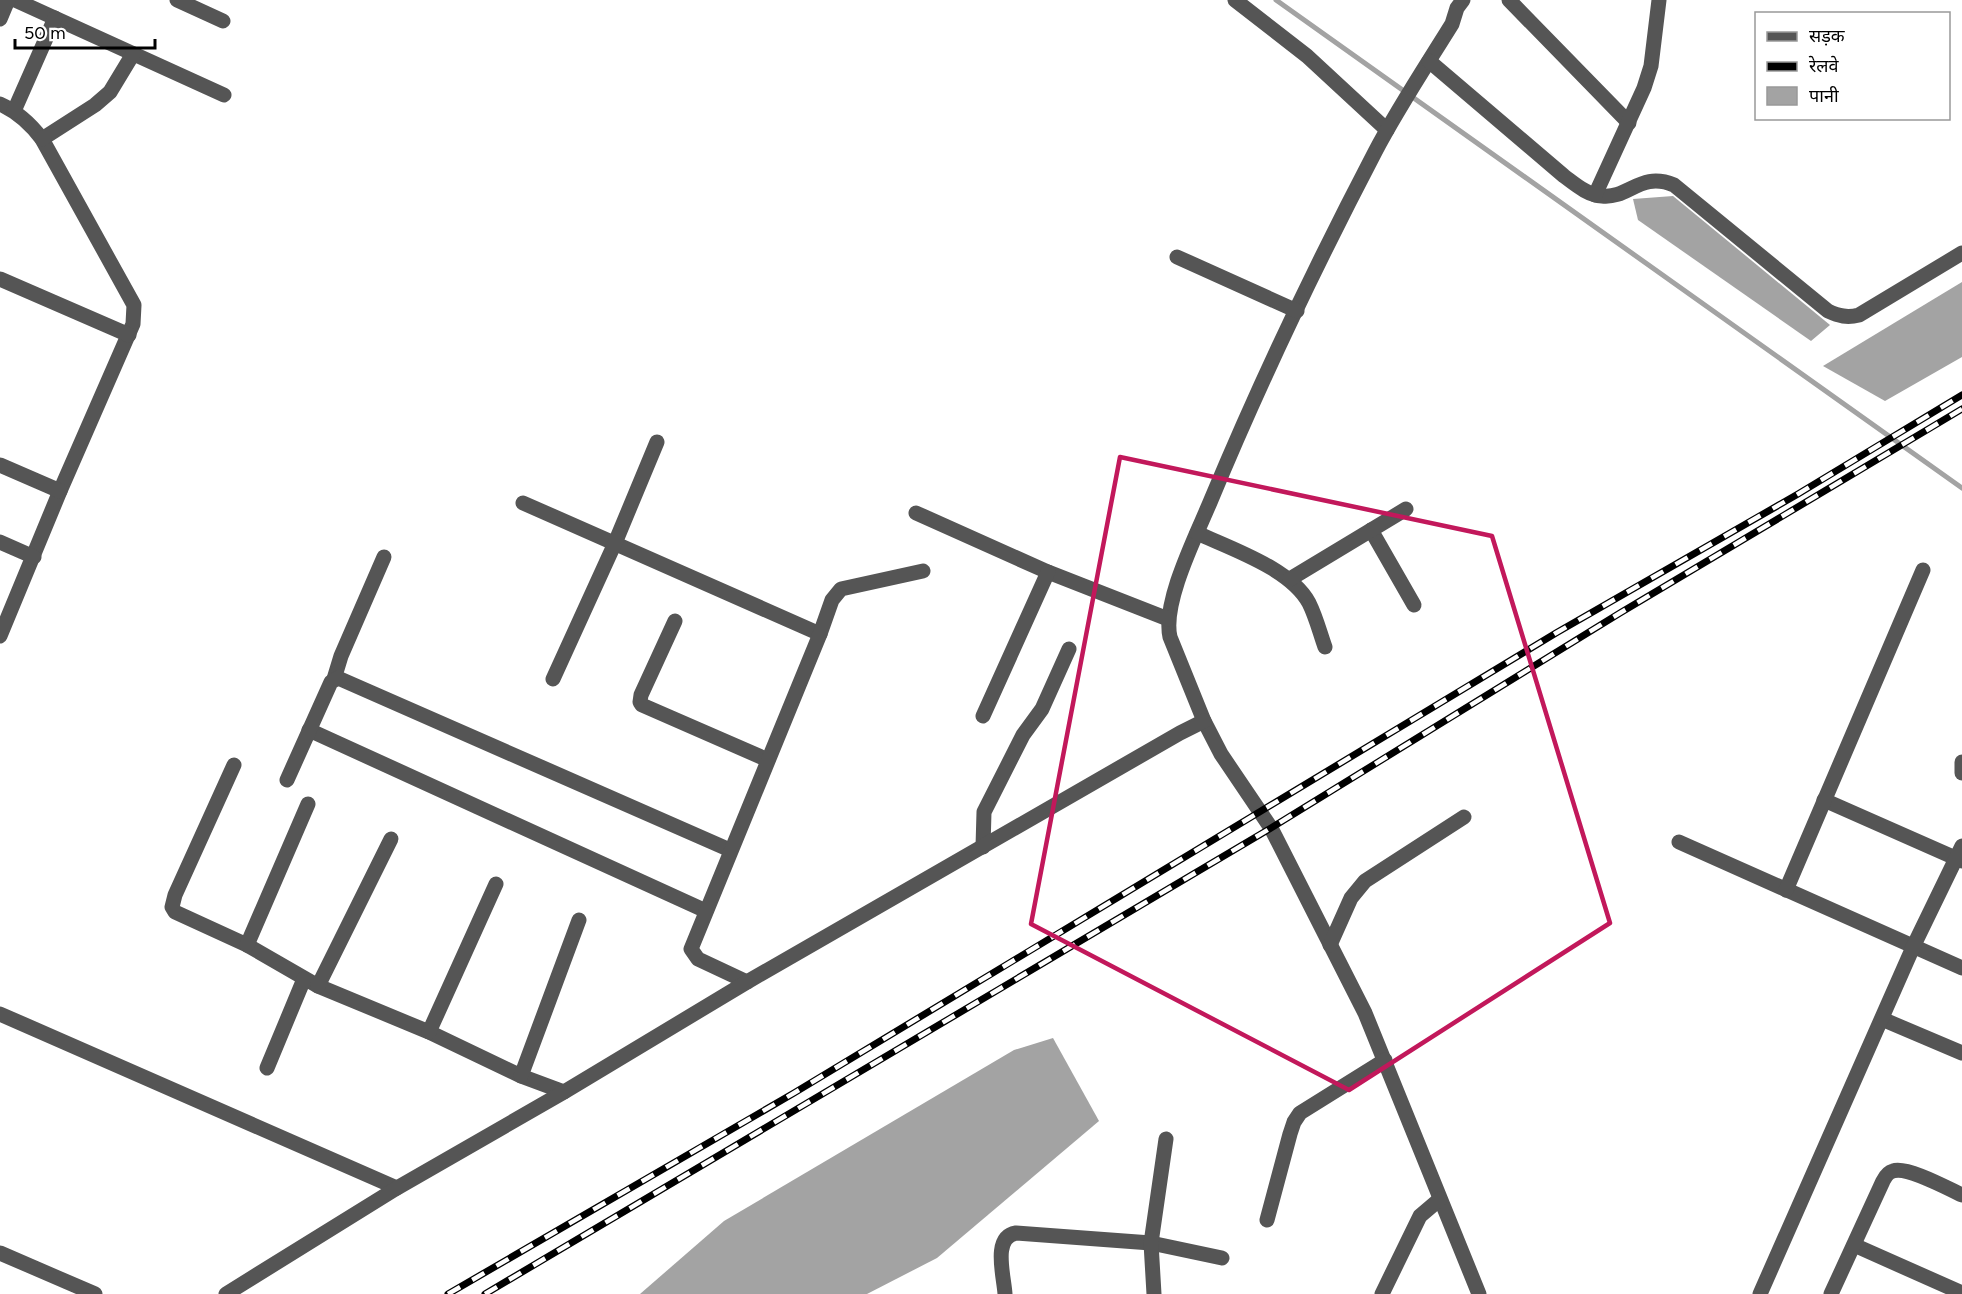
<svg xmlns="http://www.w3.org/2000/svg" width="1962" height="1294" viewBox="0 0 1962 1294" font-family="Figtree,'Noto Sans Devanagari',sans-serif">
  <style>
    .water { fill: #a3a3a3 }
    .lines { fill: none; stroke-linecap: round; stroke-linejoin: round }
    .stream { stroke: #a3a3a3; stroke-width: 5 }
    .minor { stroke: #555; stroke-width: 15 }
    .rail-casing { stroke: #000; stroke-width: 7 }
    .rail { stroke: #fff; stroke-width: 4.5; stroke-dasharray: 14; stroke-linecap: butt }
    .marked { fill: none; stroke: #c2185b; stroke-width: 4.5; stroke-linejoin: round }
  </style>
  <rect width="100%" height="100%" fill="#fff"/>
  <g class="water">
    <path d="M 1673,196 L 1830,325 L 1811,341 L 1638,220 L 1633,199 Z"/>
    <path d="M 1962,282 L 1962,357 L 1885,401 L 1823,366 Z"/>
    <path d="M 1053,1038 L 1099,1121 L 937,1258 L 867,1294 L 640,1294 L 724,1221 L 1014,1050 Z"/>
  </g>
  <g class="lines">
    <path class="stream" d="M 1276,0 L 1962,488"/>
    <g class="minor">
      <path d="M 15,0 L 224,95"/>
      <path d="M 177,0 L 223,21"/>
      <path d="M 1235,0 L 1307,56 L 1387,130"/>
      <path d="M 1463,0 L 1457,8 L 1452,24 C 1426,66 1398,108 1375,152 C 1316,265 1260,382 1211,500 C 1197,534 1162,602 1170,637 L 1204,721 L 1221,754 L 1271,828 L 1365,1013 L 1479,1294"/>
      <path d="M 1509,0 L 1629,123"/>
      <path d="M 0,19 L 8,0"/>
      <path d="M 1429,61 L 1564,176 C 1575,184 1587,195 1602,196 C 1629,199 1640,171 1674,185 L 1828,311 C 1839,316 1847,318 1859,315 L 1962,253"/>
      <path d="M 0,104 C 18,112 30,123 42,139 L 134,305 L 133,324 L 60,491 L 0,636"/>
      <path d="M 14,111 L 55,18"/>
      <path d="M 42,139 L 95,105 L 110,92 L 133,54"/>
      <path d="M 1595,195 L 1644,88 L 1651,66 L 1659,0"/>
      <path d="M 1177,257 L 1297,311"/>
      <path d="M 0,279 L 129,335"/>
      <path d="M 0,465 L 60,491"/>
      <path d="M 523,503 L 820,634"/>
      <path d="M 916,513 L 1048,572 L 1168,619"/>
      <path d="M 1371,530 L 1414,605"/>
      <path d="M 1197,533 C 1232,549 1291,569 1309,603 C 1316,617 1320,633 1325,647"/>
      <path d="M 0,542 L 34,557"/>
      <path d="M 1290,579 L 1406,509"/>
      <path d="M 675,621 L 641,695 L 640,702 L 642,705 L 768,760"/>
      <path d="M 334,679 L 341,656 L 384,557"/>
      <path d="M 553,679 L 615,543 L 657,442"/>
      <path d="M 983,716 L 1048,572"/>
      <path d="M 309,730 L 706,911"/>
      <path d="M 1962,762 L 1962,773"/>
      <path d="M 234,765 L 175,895 L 172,907 L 175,912 L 247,945 L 318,986 L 429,1032 L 521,1076 L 564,1092"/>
      <path d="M 287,780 L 331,682 L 338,678 L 730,850"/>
      <path d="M 1824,800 L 1962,861"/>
      <path d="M 1679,842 L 1962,968"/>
      <path d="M 983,847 L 984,812 L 1023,735 L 1042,709 L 1069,649"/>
      <path d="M 1786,890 L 1923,570"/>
      <path d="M 247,945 L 308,804"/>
      <path d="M 1330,945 L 1351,898 L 1365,881 L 1464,817"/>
      <path d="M 747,982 L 698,959 L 691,949 L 820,634 L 832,600 L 841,589 L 923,571"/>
      <path d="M 318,986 L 391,839"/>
      <path d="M 0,1014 L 397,1188"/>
      <path d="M 1882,1019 L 1962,1053"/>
      <path d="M 429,1032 L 496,884"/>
      <path d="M 267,1068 L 304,979"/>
      <path d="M 521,1076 L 579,920"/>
      <path d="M 1267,1220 L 1290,1134 L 1294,1122 L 1300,1113 L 1385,1060"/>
      <path d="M 1854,1245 L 1962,1293"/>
      <path d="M 0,1253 L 95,1294"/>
      <path d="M 226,1294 L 397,1188 L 564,1092 L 747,982 L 1180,733 L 1204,721"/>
      <path d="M 1005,1294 C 1004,1276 992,1237 1016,1233 L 1151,1243 L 1222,1258"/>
      <path d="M 1154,1294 L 1151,1243 L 1166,1139"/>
      <path d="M 1382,1294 L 1420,1216 L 1440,1199"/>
      <path d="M 1760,1294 L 1914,945 L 1962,846"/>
      <path d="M 1831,1294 L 1883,1181 C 1885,1177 1889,1172 1893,1171 C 1907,1166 1947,1188 1962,1195"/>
    </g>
    <g class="rail-casing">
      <g id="rail">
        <path d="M 448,1294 L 794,1093 L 1556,633 L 1798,494 L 1962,395"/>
        <path d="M 485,1294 L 1271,828 L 1620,613 L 1962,409"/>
      </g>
    </g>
    <use href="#rail" class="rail"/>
  </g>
  <path class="marked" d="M 1120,457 L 1492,536 L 1610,923 L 1349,1090 L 1031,924 Z"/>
  <rect x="1755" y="12" width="195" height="108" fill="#ffffff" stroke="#999999" stroke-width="1.5"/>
  <rect x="1767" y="32" width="30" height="9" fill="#555555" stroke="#999999" stroke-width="1.5"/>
  <text x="1809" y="42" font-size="18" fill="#000000">सड़क</text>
  <rect x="1767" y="62" width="30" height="9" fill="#000000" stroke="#999999" stroke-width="1.5"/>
  <text x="1809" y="72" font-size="18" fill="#000000">रेलवे</text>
  <rect x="1767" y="87" width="30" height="18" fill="#a3a3a3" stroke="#999999" stroke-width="1.5"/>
  <text x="1809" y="102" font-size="18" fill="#000000">पानी</text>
  <path d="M15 39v9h140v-9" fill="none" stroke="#000000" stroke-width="3"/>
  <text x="24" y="39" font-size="18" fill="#000000" stroke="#ffffff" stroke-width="4.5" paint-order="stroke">50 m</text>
</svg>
